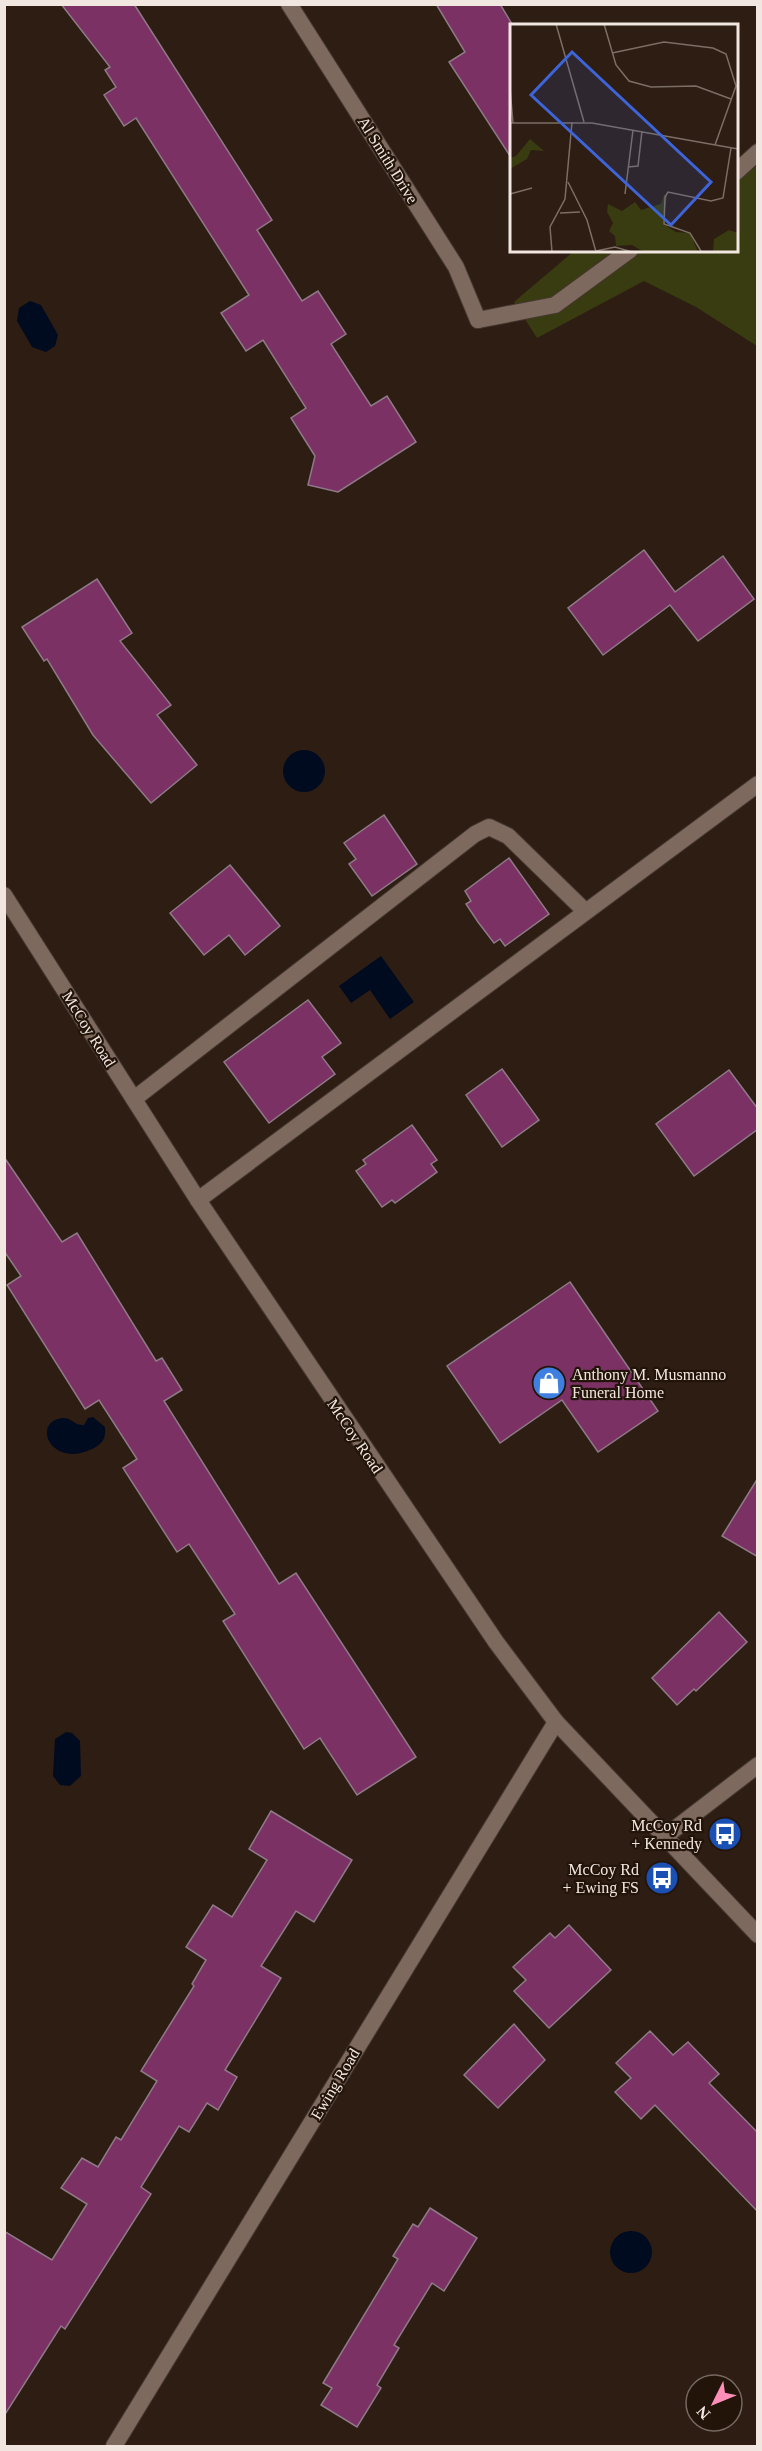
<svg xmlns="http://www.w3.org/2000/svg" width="762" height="2451" viewBox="0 0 762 2451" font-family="'Times New Roman',serif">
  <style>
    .green { fill: #393b10 }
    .water { fill: #000b1f }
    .building { fill: #7c3165; stroke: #8e7a87; stroke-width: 1.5 }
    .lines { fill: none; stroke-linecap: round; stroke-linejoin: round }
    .service-casing { stroke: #463832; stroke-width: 18 }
    .minor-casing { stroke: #463832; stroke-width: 18 }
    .tertiary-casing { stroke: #463832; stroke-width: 18 }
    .service { stroke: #7d695d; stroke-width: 16 }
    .minor { stroke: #7d695d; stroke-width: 16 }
    .tertiary { stroke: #7d695d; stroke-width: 16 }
    .labels { text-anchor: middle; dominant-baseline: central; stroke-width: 4.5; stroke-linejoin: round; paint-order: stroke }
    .street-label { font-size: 16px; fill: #f2e7e0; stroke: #23140a }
    .poi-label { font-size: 16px; fill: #f2e7e0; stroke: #23140a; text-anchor: end }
    .inset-road { fill: none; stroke: #7c6e65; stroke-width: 1.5 }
    .view { fill: #3d65d9; fill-opacity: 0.15; stroke: #3d65d9; stroke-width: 3 }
    .inset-edge { fill: none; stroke: #f2e7e0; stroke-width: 3 }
  </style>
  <rect width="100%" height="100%" fill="#2d1d13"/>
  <path class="green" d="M 737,164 L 757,167 L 757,346 L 696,307 L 644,281 L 537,338 L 514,302 L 574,251 L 736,250 Z"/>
  <g class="water">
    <path d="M 30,301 L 41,305 L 58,335 L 55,346 L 46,352 L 32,347 L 17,321 L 19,308 Z"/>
    <circle cx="304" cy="771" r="21"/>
    <path d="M 381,956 L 414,1002 L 390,1019 L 370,990 L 351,1003 L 339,986 Z"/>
    <path d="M 93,1417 L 105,1427 C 106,1438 103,1444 92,1449 C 51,1469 31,1422 62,1418 C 71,1417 75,1426 84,1425 L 88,1418 Z"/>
    <path d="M 66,1732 L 72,1733 L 80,1741 L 81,1776 L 70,1786 L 60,1785 L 53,1776 L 55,1739 Z"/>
    <circle cx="631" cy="2252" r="21"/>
  </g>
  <g class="building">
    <path d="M 61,4 L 134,4 L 272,220 L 257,230 L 302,301 L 318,291 L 346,334 L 331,344 L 371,406 L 387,396 L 416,442 L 338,492 L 308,485 L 315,456 L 291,418 L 306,408 L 263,340 L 246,351 L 221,313 L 249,295 L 136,118 L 124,126 L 104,95 L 116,87 L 105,70 L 110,67 Z"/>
    <path d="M 436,4 L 500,4 L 512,24 L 512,159 L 449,62 L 465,52 Z"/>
    <path d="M 644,550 L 675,592 L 723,556 L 754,599 L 698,641 L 670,605 L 603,655 L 568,608 Z"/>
    <path d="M 97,579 L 132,633 L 120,641 L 171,705 L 157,715 L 197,765 L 151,803 L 93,735 L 47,659 L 44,661 L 22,627 Z"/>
    <path d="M 384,815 L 417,864 L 372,896 L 349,864 L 356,859 L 344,843 Z"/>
    <path d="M 509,858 L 549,914 L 505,946 L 500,939 L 494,943 L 478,922 L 466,904 L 471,901 L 465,891 Z"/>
    <path d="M 230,865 L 280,926 L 245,955 L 229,935 L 204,955 L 170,913 Z"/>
    <path d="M 308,1000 L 341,1043 L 322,1057 L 335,1074 L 269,1123 L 224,1062 Z"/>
    <path d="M 502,1069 L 539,1120 L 502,1147 L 466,1095 Z"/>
    <path d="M 729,1070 L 758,1109 L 758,1129 L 694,1176 L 656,1124 Z"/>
    <path d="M 412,1125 L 437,1160 L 431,1164 L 437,1172 L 395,1203 L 392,1200 L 382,1207 L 356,1171 L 366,1164 L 363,1160 Z"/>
    <path d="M 4,1157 L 62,1242 L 77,1233 L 156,1361 L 162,1358 L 182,1390 L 164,1401 L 279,1584 L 296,1573 L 416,1757 L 357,1795 L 320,1738 L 304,1749 L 223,1621 L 235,1614 L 189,1544 L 177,1552 L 123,1468 L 137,1459 L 99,1400 L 85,1409 L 7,1285 L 21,1276 L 4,1251 Z"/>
    <path d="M 570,1282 L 658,1411 L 598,1452 L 562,1400 L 500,1443 L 447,1366 Z"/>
    <path d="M 758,1478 L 758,1557 L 722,1536 Z"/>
    <path d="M 719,1612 L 747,1642 L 696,1691 L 694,1689 L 677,1705 L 652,1678 Z"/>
    <path d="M 271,1811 L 352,1860 L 314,1922 L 296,1911 L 261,1966 L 281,1978 L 225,2070 L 237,2077 L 218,2110 L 207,2103 L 189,2132 L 179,2126 L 141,2187 L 151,2194 L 65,2329 L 61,2326 L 4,2416 L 4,2231 L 52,2260 L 87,2204 L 61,2188 L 82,2158 L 98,2167 L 116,2137 L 121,2140 L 157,2081 L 141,2071 L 194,1986 L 192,1984 L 206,1960 L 186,1947 L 213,1905 L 232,1917 L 267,1860 L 249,1849 Z"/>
    <path d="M 569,1925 L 611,1970 L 549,2028 L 514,1991 L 526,1980 L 513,1967 L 550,1933 L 555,1938 Z"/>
    <path d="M 514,2024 L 545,2060 L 498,2108 L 464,2075 Z"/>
    <path d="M 650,2031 L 673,2055 L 688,2042 L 719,2074 L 709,2083 L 758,2133 L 758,2212 L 655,2105 L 641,2119 L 615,2092 L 631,2078 L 616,2063 Z"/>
    <path d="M 430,2208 L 477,2238 L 444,2291 L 432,2283 L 394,2345 L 399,2348 L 377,2385 L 381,2388 L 357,2427 L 321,2405 L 332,2388 L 323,2383 L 398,2259 L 393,2256 L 413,2224 L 418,2227 Z"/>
  </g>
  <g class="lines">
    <g class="service-casing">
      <g id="service">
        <path d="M 736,172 L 758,152"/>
        <path d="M 478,320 L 555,305 L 630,250"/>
        <path d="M 134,1099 L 475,834 L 489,827 L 508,836 L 585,911"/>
        <path d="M 198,1200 L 758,784"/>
      </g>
    </g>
    <g class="minor-casing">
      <g id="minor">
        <path d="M 289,4 L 456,267 L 478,320"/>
        <path d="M 663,1838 L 758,1765"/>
        <path d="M 114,2446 L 556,1722"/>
      </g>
    </g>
    <g class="tertiary-casing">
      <path id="tertiary" d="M 4,895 L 198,1200 L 496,1642 L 556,1722 L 758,1935"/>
    </g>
    <use href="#service" class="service"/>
    <use href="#minor" class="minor"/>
    <use href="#tertiary" class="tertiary"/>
  </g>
  <defs>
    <g id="shop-disc" transform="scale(1.725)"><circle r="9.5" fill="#3f7fe0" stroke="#23140a"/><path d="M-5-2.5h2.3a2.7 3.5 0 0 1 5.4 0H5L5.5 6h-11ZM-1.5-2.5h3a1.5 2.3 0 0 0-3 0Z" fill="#fff"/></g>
    <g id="bus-disc" transform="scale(1.725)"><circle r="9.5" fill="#1a4fb4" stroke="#23140a"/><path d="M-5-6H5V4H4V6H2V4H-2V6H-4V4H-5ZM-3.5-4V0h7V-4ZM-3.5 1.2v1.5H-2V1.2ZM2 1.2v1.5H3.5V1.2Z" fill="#fff"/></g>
  </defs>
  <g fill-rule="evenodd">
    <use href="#shop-disc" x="549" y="1383"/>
    <use href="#bus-disc" x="725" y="1834"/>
    <use href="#bus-disc" x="662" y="1878"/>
  </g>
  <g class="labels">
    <g class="street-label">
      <text transform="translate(388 160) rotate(58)">Al Smith Drive</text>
      <text transform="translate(89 1029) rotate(58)">McCoy Road</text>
      <text transform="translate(355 1436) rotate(56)">McCoy Road</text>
      <text transform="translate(335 2084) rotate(-59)">Ewing Road</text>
    </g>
    <g class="poi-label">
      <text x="572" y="1374" text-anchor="start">Anthony M. Musmanno<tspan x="572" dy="18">Funeral Home</tspan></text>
      <text x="702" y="1825">McCoy Rd<tspan x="702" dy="18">+ Kennedy</tspan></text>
      <text x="639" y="1869">McCoy Rd<tspan x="639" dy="18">+ Ewing FS</tspan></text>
    </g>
  </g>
  <g transform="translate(510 24)">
    <rect width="228" height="228" fill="#2d1d13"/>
    <path d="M 20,115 L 34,127 L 21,126 L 17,135 L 0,145 L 0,134 L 6,132 ZM 154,171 L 157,171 L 153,200 L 166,208 L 180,209 L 188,228 L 134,228 L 122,221 L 106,222 L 105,212 L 99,207 L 103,199 L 97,188 L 98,180 L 112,187 L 125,178 L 131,186 L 151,180 ZM 219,206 L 228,209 L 228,228 L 203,228 L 204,215 Z" fill="#393b10"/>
    <path class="inset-road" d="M 46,0 L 74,98M 94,0 L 106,41 L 119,57 L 141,63 L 186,62 L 221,75M 102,29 L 154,18 L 203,24 L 216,30 L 226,62 L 205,121M 0,64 L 3,99M 0,99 L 82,99 L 228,125M 118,143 L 128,142 L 132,107M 58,158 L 77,196 L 86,228M 0,170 L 22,164M 115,170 L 123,106M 50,189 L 70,188M 86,227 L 105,223 L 122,228M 191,227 L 180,209 L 154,200 L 155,173 L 158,168 L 201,177 L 213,174 L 221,124M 42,228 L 40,203 L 55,175 L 62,98"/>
    <path class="view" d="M 62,28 L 201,158 L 161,201 L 21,71 Z"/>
    <rect width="228" height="228" class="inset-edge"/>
  </g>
  <rect width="762" height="2451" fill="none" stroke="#f2e7e0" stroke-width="12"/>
  <g transform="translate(714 2403) rotate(227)"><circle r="28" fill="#23140a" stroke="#766860" stroke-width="1.5"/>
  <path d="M0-4.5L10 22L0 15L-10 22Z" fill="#ff8eb9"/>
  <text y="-9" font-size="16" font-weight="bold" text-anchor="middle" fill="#f2e7e0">N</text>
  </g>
</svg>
